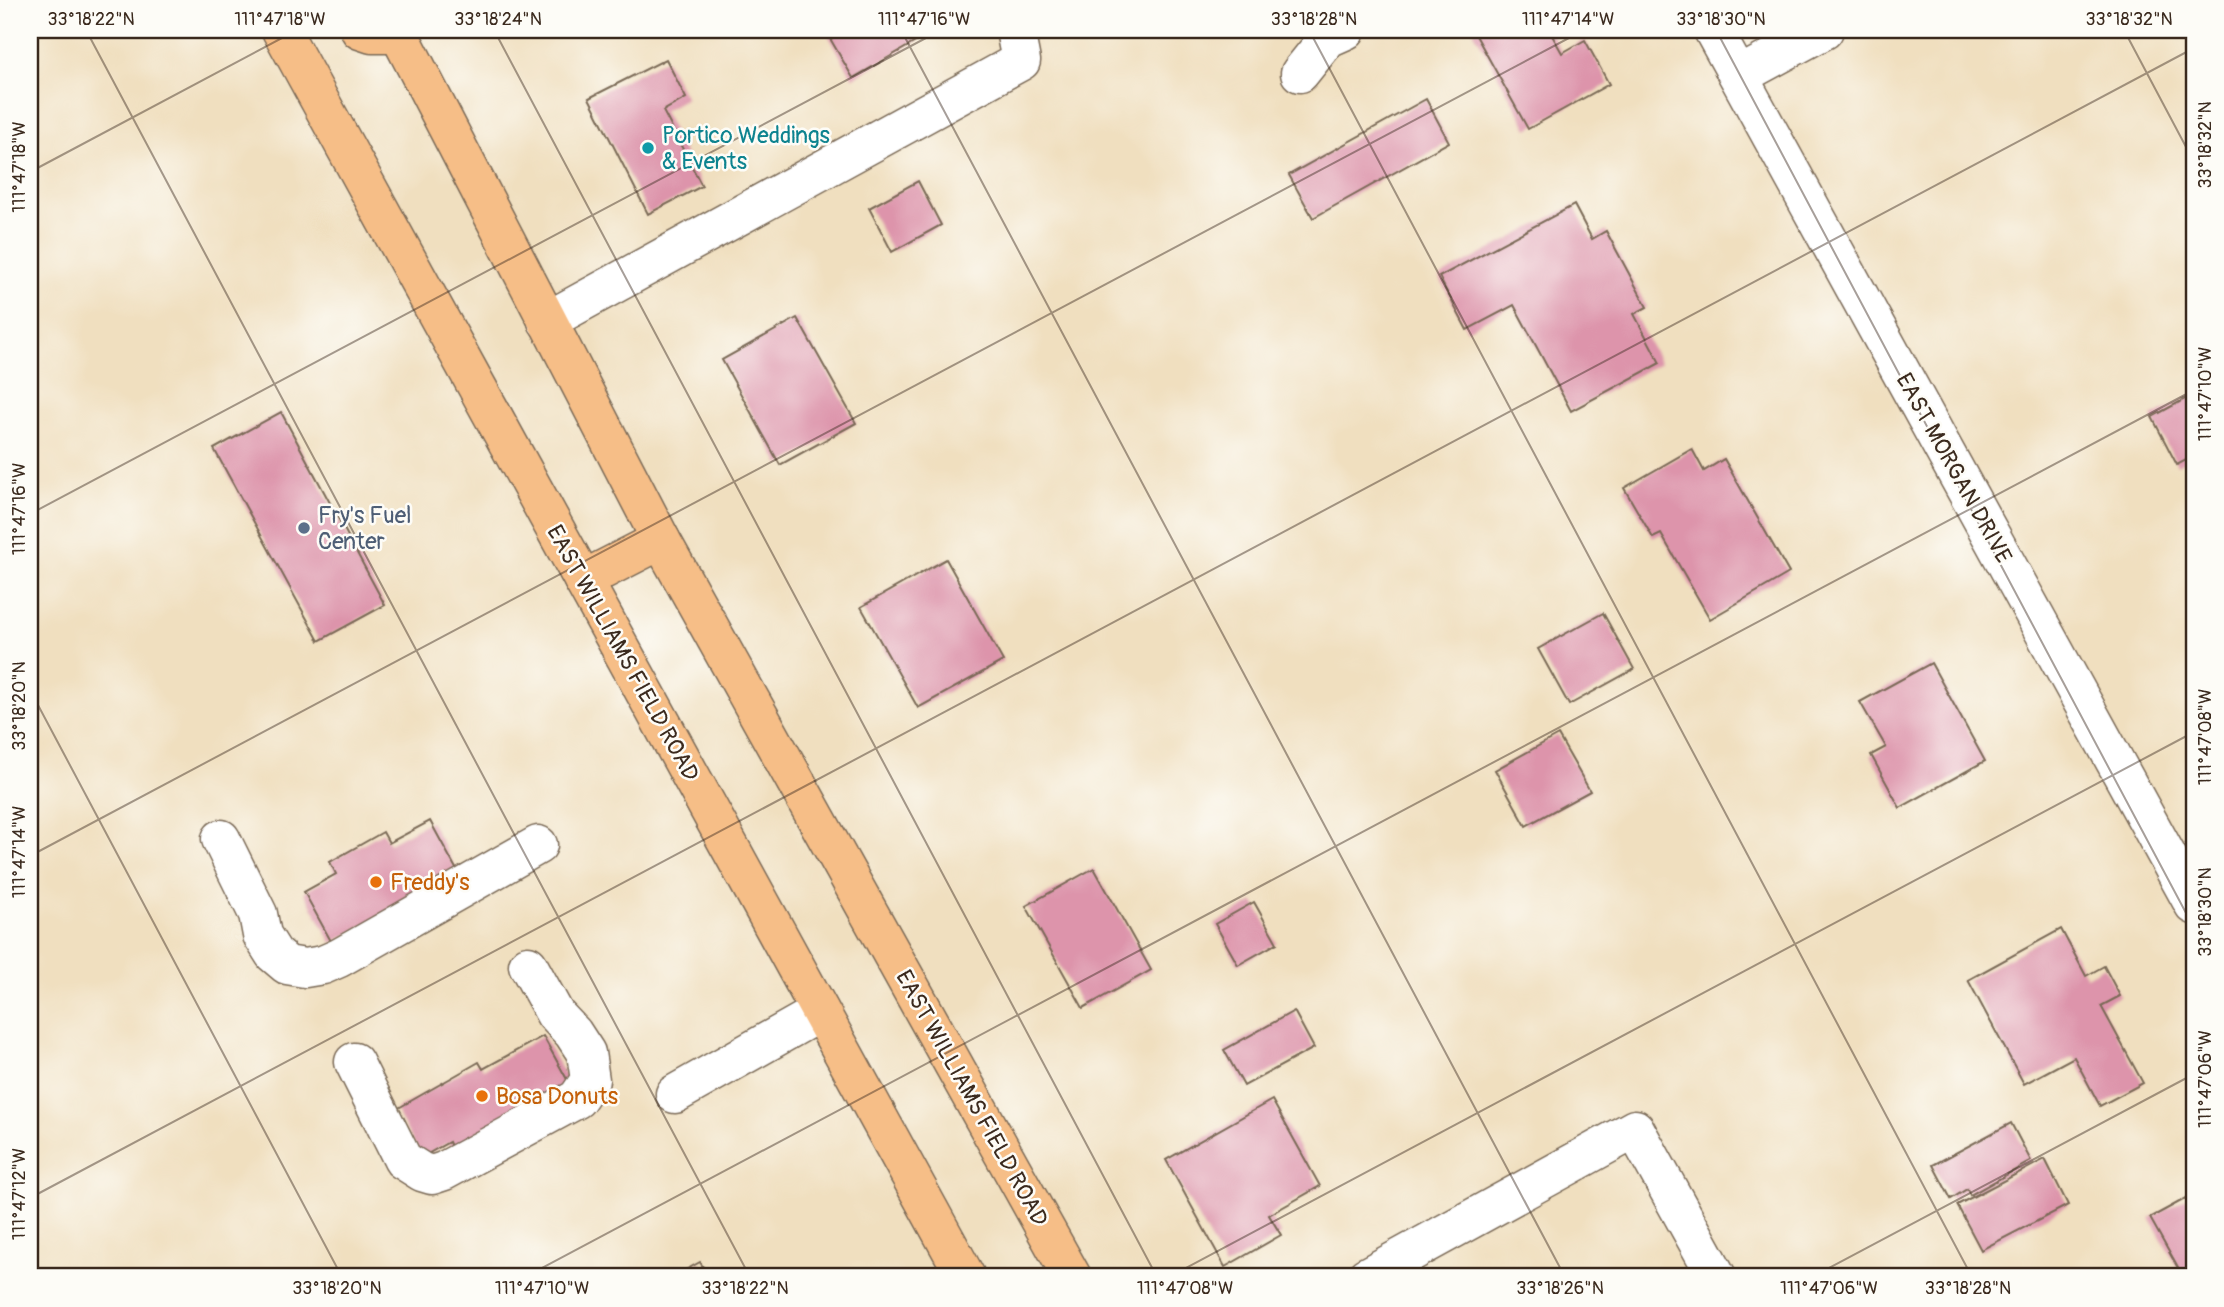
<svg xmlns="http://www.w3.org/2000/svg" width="2224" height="1307" viewBox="0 0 2224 1307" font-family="Pangolin,sans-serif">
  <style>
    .building { fill: #dd94ab }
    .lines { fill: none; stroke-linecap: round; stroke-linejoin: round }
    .minor-casing { stroke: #7a6956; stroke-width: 41 }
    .major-casing { stroke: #7a6956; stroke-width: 41 }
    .minor { stroke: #fff; stroke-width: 38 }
    .major { stroke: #f6be87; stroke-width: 38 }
    .ticks { fill: none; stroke: #3b2a1e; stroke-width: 2; stroke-opacity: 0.45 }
    .culture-dot { fill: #0f9aa8; stroke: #fdfcf7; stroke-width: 2.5 }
    .service-dot { fill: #5c6f8a; stroke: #fdfcf7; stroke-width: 2.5 }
    .food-dot { fill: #e8710a; stroke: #fdfcf7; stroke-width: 2.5 }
    .labels { text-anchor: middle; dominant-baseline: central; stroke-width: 5; stroke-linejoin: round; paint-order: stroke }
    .culture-label { font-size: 23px; fill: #0d838f; stroke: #fdfcf7; text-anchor: start }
    .street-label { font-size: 23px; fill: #3b2a1e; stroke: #fdfcf7 }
    .service-label { font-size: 23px; fill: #4e5e75; stroke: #fdfcf7; text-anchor: start }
    .food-label { font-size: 23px; fill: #c56008; stroke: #fdfcf7; text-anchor: start }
    .neatline { fill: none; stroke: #3b2a1e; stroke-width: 2.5 }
    .ticks-label { font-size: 18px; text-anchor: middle; fill: #3b2a1e }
  </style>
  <rect width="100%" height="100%" fill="#fdfcf7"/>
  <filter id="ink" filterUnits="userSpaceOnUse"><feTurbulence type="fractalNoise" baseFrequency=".0143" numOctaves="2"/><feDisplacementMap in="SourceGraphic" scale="14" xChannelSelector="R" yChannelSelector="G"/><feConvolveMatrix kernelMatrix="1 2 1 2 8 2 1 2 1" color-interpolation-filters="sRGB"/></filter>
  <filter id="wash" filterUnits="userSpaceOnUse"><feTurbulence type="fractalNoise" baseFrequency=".00686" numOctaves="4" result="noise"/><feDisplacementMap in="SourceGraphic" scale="28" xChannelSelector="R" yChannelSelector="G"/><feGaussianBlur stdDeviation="1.57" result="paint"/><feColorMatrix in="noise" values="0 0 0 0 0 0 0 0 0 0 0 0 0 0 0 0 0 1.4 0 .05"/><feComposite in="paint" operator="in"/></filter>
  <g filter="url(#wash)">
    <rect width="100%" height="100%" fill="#f0dfbf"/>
    <g id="blocks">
      <g class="building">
        <path d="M 825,30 L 936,30 L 853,78 Z"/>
        <path d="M 1473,30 L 1549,30 L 1562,53 L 1585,40 L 1609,84 L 1528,129 Z"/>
        <path d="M 666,59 L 686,98 L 663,111 L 702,186 L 648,214 L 589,98 Z"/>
        <path d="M 1426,99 L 1449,142 L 1313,218 L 1289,175 Z"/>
        <path d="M 918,181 L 941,225 L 892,252 L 869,208 Z"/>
        <path d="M 1574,205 L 1592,239 L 1606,231 L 1647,307 L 1634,314 L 1660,363 L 1571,411 L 1514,305 L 1467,330 L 1439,277 Z"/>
        <path d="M 797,318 L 856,423 L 780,465 L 722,360 Z"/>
        <path d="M 2194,394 L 2194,456 L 2177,465 L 2152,417 Z"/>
        <path d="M 281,412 L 385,605 L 319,641 L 214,449 Z"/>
        <path d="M 1692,449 L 1704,471 L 1724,459 L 1789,573 L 1710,619 L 1661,534 L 1653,538 L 1624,488 Z"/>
        <path d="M 946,559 L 1003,661 L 918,708 L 861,607 Z"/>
        <path d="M 1603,613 L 1634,669 L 1569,705 L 1538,649 Z"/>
        <path d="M 1931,663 L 1985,761 L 1900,808 L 1871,755 L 1886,747 L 1860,702 Z"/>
        <path d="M 1558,735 L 1590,791 L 1526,826 L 1495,770 Z"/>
        <path d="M 430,821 L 460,876 L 332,943 L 304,892 L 336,874 L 330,862 L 383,832 L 389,843 Z"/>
        <path d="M 1094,868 L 1151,970 L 1083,1008 L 1026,906 Z"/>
        <path d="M 1254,902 L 1277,943 L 1238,965 L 1215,924 Z"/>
        <path d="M 2061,929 L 2086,976 L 2104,966 L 2120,996 L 2101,1006 L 2143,1083 L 2100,1106 L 2074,1057 L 2024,1084 L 1968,980 Z"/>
        <path d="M 1294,1011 L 1314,1048 L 1244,1086 L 1224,1050 Z"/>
        <path d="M 543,1036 L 569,1083 L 453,1151 L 449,1142 L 422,1157 L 395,1110 L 479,1062 L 483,1069 Z"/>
        <path d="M 1272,1100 L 1320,1186 L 1269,1215 L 1281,1235 L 1225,1267 L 1166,1160 Z"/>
        <path d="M 2011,1123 L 2031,1161 L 1970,1195 L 1967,1189 L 1951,1199 L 1933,1165 Z"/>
        <path d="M 2045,1159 L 2068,1205 L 1981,1250 L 1957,1205 Z"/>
        <path d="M 2194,1194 L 2194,1277 L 2183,1277 L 2150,1218 Z"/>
        <path d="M 700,1262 L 709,1277 L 673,1277 Z"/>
      </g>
    </g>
  </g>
  <g filter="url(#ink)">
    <use href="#blocks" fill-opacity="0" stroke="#7a6956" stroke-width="2"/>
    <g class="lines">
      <g class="minor-casing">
        <g id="minor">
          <path d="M 1713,30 L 2194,905"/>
          <path d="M 1300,73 L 1328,38 L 1346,30"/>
          <path d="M 1739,76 L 1824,30"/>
          <path d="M 547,321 L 1021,61 L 1015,30"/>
          <path d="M 221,839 L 258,914 L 262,935 L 274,954 L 287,965 L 305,968 L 323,965 L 339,958 L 538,845"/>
          <path d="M 354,1062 L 403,1160 L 422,1172 L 432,1175 L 444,1171 L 577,1099 L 590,1080 L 586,1053 L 573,1033 L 555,1014 L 528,965"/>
          <path d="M 675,1094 L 820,1012"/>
          <path d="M 1366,1277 L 1635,1129 L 1717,1277"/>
        </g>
      </g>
      <g class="major-casing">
        <g id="major">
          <path d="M 281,30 L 966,1277"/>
          <path d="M 360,30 L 372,34 L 400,34"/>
          <path d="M 397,30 L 661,540 L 1072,1277"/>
          <path d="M 583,580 L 661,540"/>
        </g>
      </g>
      <use href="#minor" class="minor"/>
      <use href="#major" class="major"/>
    </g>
  </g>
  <path class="ticks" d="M 86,30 L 750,1277M 494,30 L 1157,1277M 901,30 L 1565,1277M 1309,30 L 1972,1277M 1716,30 L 2194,928M 2124,30 L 2194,162M 30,172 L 297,30M 30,514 L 941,30M 30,690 L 342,1277M 30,856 L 1584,30M 30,1198 L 2194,48M 525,1277 L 2194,390M 1169,1277 L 2194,732M 1812,1277 L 2194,1074"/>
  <circle class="culture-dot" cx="648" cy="148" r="7"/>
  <circle class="service-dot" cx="304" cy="528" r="7"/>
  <g class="food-dot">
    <circle cx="376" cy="882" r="7"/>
    <circle cx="482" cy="1096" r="7"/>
  </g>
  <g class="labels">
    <g class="culture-label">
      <text x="662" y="135">Portico Weddings<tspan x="662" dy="26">&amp; Events</tspan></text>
    </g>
    <g class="street-label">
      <text transform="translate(1954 468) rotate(61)">EAST MORGAN DRIVE</text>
      <text transform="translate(623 653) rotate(61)">EAST WILLIAMS FIELD ROAD</text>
      <text transform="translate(972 1098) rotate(61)">EAST WILLIAMS FIELD ROAD</text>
    </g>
    <g class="service-label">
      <text x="318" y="515">Fry's Fuel<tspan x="318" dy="26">Center</tspan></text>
    </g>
    <g class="food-label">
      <text x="390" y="882">Freddy's</text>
      <text x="496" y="1096">Bosa Donuts</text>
    </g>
  </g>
  <rect width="2224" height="1307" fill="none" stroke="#fdfcf7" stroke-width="77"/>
  <rect x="38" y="38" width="2148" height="1230" class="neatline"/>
  <g class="ticks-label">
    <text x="91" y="25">33°18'22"N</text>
    <text x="280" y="25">111°47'18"W</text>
    <text x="498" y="25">33°18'24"N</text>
    <text x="924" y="25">111°47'16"W</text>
    <text x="1314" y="25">33°18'28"N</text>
    <text x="1568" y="25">111°47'14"W</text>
    <text x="1721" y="25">33°18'30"N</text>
    <text x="2129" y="25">33°18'32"N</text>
    <text transform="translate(2205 145) rotate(-90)" y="6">33°18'32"N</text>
    <text transform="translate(19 167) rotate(-90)" y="6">111°47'18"W</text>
    <text transform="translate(2205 394) rotate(-90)" y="6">111°47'10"W</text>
    <text transform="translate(19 509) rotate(-90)" y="6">111°47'16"W</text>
    <text transform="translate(19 706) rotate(-90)" y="6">33°18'20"N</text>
    <text transform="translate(2205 737) rotate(-90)" y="6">111°47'08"W</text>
    <text transform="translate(19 852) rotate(-90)" y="6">111°47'14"W</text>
    <text transform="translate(2205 912) rotate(-90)" y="6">33°18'30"N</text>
    <text transform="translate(2205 1079) rotate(-90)" y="6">111°47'06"W</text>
    <text transform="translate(19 1194) rotate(-90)" y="6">111°47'12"W</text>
    <text x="337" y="1294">33°18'20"N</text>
    <text x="542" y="1294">111°47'10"W</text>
    <text x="745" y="1294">33°18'22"N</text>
    <text x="1185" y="1294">111°47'08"W</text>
    <text x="1560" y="1294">33°18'26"N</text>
    <text x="1829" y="1294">111°47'06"W</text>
    <text x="1968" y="1294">33°18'28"N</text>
  </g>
</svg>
